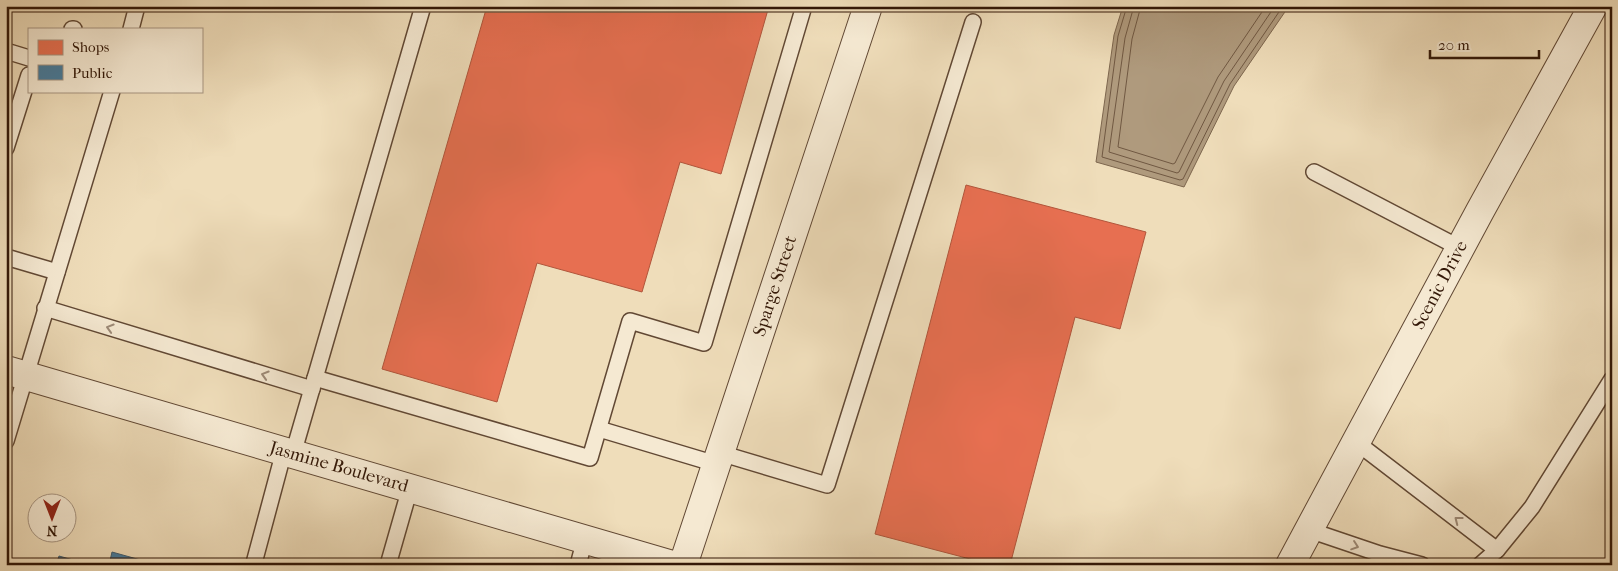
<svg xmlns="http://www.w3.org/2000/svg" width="1618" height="571" viewBox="0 0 1618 571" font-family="'IM FELL French Canon',serif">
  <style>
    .water { fill: #af9a7d; stroke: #7d664e }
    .shops { fill: #e76f51; stroke: #b1553b }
    .public { fill: #457b9d; stroke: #3f5d70 }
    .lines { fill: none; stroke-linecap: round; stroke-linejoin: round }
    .shore { stroke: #705842; stroke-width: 1 }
    .service-casing { stroke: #614834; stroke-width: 18 }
    .minor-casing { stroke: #614834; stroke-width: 30 }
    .tertiary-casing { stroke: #614834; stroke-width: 30 }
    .service { stroke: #f5e9d2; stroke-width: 15 }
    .minor { stroke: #f5e9d2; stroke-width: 28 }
    .tertiary { stroke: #f5e9d2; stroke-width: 28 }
    .oneway { stroke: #9d8a77 }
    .labels { text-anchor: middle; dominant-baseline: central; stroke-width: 5; stroke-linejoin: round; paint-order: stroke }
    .street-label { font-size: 18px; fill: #321707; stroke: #f5e9d2 }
  </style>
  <rect width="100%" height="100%" fill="#efddba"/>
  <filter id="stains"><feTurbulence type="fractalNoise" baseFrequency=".004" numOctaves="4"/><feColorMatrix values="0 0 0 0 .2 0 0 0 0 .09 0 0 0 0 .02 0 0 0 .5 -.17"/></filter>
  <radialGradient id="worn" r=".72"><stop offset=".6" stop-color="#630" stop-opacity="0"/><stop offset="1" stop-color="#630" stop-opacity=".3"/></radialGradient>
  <path class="water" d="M 1123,6 L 1289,6 L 1234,86 L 1184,187 L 1096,162 L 1114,35 Z"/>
  <g class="shops">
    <path d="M 487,6 L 769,6 L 721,174 L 680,162 L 642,292 L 537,263 L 497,402 L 382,369 Z"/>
    <path d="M 966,185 L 1146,232 L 1120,329 L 1075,317 L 1010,565 L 993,565 L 875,534 Z"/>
  </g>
  <g class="public">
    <path d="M 112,552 L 155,564 L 155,565 L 109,565 Z"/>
    <path d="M 59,556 L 91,565 L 56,565 Z"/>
  </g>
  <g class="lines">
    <g class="shore">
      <path d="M 1127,6 L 1118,36 L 1102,157 L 1180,180 L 1183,179 L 1230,84 L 1283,6"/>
      <path d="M 1134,6 L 1125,38 L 1109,152 L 1177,173 L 1179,172 L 1224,81 L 1275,6"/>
      <path d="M 1141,6 L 1132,39 L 1118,147 L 1173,164 L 1175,163 L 1218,77 L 1266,6"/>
    </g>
    <g class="service-casing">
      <g id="service">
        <path d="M 72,29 L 74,29"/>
        <path d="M 131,29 L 137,6"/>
        <path d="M 6,51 L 29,58"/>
        <path d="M 6,148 L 29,75"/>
        <path d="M 1314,172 L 1460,248"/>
        <path d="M 6,257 L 57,272"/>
        <path d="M 45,308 L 312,389"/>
        <path d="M 315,378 L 590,458 L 630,321 L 704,343 L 804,6"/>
        <path d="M 599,429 L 716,464"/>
        <path d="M 6,441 L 112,91"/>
        <path d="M 1356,442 L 1497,550"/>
        <path d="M 720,453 L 827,485 L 973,22"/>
        <path d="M 293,454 L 423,6"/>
        <path d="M 1309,530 L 1380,554 L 1422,565"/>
        <path d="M 254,563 L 284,451"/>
        <path d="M 388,565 L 410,488"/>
        <path d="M 578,565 L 585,539"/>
        <path d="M 1480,565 L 1497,550 L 1532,507 L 1612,379"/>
      </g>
    </g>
    <g class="minor-casing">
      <path id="minor" d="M 683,565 L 868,6"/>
    </g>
    <g class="tertiary-casing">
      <g id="tertiary">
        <path d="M 6,370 L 672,565"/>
        <path d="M 1290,565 L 1480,211 L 1593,6"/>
      </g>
    </g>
    <use href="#service" class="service"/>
    <use href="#minor" class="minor"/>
    <use href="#tertiary" class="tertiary"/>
  </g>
  <defs><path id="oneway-chevron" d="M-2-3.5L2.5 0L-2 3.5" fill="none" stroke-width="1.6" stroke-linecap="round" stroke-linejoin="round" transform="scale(1.25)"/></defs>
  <g class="oneway">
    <use href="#oneway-chevron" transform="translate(110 328) rotate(-163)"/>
    <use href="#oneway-chevron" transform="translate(265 375) rotate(-163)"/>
    <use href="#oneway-chevron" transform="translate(1458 520) rotate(-142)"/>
    <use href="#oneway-chevron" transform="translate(1355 546) rotate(19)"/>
  </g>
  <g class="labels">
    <g class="street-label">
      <text transform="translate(1440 285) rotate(-62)">Scenic Drive</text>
      <text transform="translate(775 286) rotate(-72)">Sparge Street</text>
      <text transform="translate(339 467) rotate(16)">Jasmine Boulevard</text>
    </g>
  </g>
  <rect width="1618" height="571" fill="none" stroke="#efddba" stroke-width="25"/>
  <rect x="8" y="8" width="1603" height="556" fill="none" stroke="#321707" stroke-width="2.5"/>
  <rect x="12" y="12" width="1593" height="546" fill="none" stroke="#321707"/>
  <rect x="28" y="28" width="175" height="65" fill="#f5e9d2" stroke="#a79581"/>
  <rect x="38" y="40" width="25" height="15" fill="#e76f51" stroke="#a79581"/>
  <text x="72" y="52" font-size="15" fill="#321707">Shops</text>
  <rect x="38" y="65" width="25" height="15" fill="#457b9d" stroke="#a79581"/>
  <text x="72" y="78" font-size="15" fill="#321707">Public</text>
  <g transform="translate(52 518) rotate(180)"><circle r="24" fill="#f5e9d2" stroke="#a79581"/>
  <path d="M0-4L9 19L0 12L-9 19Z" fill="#8f2418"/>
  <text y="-8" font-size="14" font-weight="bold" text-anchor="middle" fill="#321707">N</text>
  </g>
  <path d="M1430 50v8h109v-8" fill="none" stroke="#321707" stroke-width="2.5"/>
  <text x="1438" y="50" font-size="15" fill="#321707" stroke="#f5e9d2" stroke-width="4" paint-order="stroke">20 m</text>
  <rect width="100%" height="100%" filter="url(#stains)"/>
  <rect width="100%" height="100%" fill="url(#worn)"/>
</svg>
